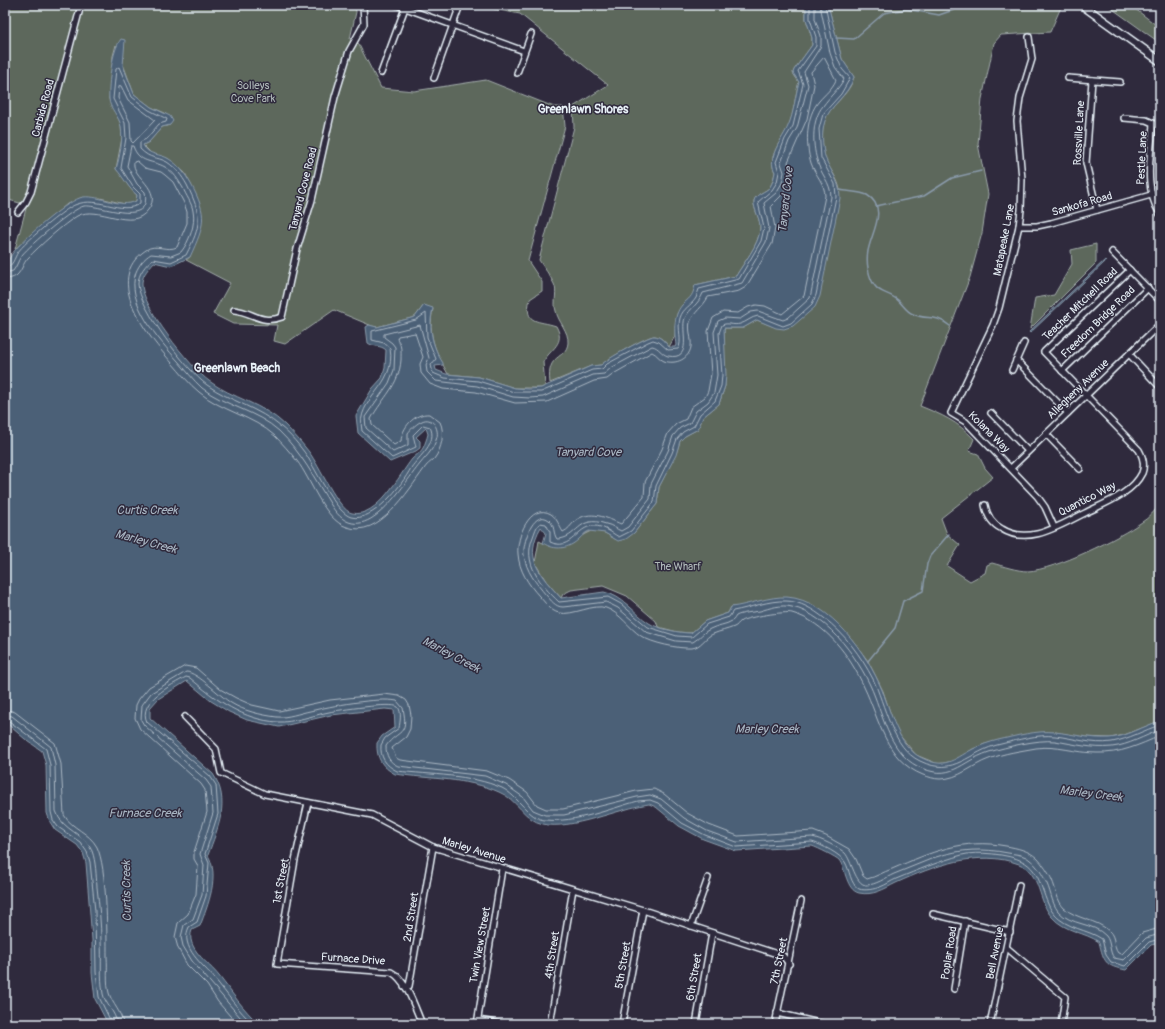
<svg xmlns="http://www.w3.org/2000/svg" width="1165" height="1029" viewBox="0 0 1165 1029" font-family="Pangolin,sans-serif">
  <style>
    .green { fill: #5d675c; stroke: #a2acaa }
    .water { fill: #4c6177; stroke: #8a9bab }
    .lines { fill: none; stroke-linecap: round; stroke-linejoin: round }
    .shore { stroke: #aab7c4; stroke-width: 1 }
    .stream { stroke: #8a9bab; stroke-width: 1.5 }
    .street-casing { stroke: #e8f1f8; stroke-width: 8 }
    .secondary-casing { stroke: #e8f1f8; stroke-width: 10 }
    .street { stroke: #2f2a3d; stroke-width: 5 }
    .secondary { stroke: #2f2a3d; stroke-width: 7 }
    .labels { text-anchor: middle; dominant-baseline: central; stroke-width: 3; stroke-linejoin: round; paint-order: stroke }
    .park-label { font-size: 11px; fill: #b0baba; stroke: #2f2a3d }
    .street-label { font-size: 11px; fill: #e8f1f8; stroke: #2f2a3d }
    .neighbourhood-label { font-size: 12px; font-weight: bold; fill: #e8f1f8; stroke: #2f2a3d }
    .water-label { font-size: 12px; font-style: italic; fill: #aab7c4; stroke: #2f2a3d }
  </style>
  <rect width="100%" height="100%" fill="#2f2a3d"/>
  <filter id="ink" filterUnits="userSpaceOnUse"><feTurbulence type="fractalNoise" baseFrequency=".025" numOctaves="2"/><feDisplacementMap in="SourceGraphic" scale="8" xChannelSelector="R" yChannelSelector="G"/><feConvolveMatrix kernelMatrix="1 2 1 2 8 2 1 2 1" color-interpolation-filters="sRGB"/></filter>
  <g filter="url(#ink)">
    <g class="green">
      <path d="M 5,5 L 355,5 L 356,12 L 350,39 L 358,43 L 381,88 L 414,91 L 486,80 L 554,107 L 563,107 L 565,126 L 528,261 L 542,282 L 542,291 L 530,299 C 523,325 539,320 556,326 C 566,344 551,348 543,362 L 545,386 L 541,388 L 515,388 L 479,377 L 448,374 C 436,353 427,334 433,309 L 424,305 L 415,317 L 377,327 L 372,326 L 334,310 L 285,344 L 274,341 L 277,325 L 233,324 L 213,314 L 230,283 L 186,260 L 190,257 L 191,185 L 185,173 L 174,163 L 167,158 L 152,154 L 143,145 L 149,142 L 162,127 L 170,125 L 165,113 L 151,107 L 134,94 L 116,45 L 113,56 L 109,99 L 121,124 L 122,138 L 116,169 C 125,178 128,188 137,195 L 136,201 L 129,205 L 100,198 L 67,204 L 15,249 L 27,205 L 5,199 Z"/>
      <path d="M 495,5 L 806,5 L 806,19 L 812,38 L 812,45 L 794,70 L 793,73 L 799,82 C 795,96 794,113 789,125 C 783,139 766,157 775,172 C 774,177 773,182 770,187 C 766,192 755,194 754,201 C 753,209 761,219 760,229 C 759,245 744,262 736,276 L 695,285 L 693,296 L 684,303 L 677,314 L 675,336 L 669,347 C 666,342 660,336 654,336 C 647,336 606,360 601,365 L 591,366 L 550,383 C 546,353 566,360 568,343 C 569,331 558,322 556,311 C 553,303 558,291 554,284 C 550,275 544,268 539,260 L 574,127 L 573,107 L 608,85 L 520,14 L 494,9 Z"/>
      <path d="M 828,5 L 1062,5 L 1050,32 L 1001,35 L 994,43 L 982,99 L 978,144 L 988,194 L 982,233 L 970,277 L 920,406 C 942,415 957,421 974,439 L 969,451 L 978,454 L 985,468 L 993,477 L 941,518 L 947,534 L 960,545 L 947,566 L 970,581 L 985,573 L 987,565 L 992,563 C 1003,566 1017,571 1028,571 C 1055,570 1119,538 1142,522 C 1149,518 1154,511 1160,505 L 1160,721 L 1124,735 L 1110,738 L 1083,737 L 1055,732 L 1033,734 L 985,744 L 973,749 L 954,761 L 938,764 L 916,755 L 901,737 L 895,727 L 883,691 L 868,661 L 850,637 L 822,611 L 810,604 L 731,607 L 728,613 L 705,621 L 691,633 L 678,632 L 658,627 L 656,621 L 627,596 L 603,586 L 571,590 L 563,594 L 561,598 L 546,581 L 535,563 L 539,541 L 543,543 L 583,535 L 593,530 L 605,533 L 615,539 L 634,533 L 657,504 L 659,487 L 677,451 L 680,441 L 685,436 L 698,429 L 703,417 L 719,404 L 725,386 L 724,328 L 743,328 L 757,320 L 772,326 L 840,190 C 838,179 832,172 827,163 C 821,149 820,124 829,112 C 838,100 850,92 854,77 L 842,59 Z"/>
      <path d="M 1107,5 L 1130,5 L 1160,28 L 1160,43 Z"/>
      <path d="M 1096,244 L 1096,263 L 1030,329 L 1035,298 L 1054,295 L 1072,264 L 1071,250 Z"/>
    </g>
    <g class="water">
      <path d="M 806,5 L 828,5 L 842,59 L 854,77 C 848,96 829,106 825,121 C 821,132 822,153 828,164 C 834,176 840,184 840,198 L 820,296 L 815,307 L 793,326 L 784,329 L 776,328 L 757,320 L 743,328 L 724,328 L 726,375 L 725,386 L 719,404 L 703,417 L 698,429 L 685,436 L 680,441 L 676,455 L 659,487 L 657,504 L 634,533 L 626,539 L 618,541 L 605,533 L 589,531 C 584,533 583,536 579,539 C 569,549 555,551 543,543 L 546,533 L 541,527 C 523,558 540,575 561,598 L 604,592 C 623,596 634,613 649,623 C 658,629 680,633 691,633 L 705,621 L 728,613 L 731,607 C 749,605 769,596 787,597 C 830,600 868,655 882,690 C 891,712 898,745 920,757 C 945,770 952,760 973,749 C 981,745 990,742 998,740 C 1016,736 1037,730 1055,732 C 1073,734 1090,739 1109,738 C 1127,737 1143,726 1160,721 L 1160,943 L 1151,945 L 1126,970 C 1105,966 1104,962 1099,942 C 1085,932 1065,932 1052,917 C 1038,903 1041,872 1019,864 C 979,849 933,866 896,883 C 884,889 873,896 859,893 C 846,890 846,869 839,860 C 836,857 818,848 812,846 L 736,851 L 703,839 L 679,826 L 656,807 L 649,804 C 620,808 570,831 543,824 C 524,820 517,799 499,792 C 468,778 429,779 395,774 C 382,767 376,758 377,743 L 382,736 L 395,727 L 394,710 L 385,709 L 331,715 L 279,727 L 247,720 L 229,712 L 211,701 L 187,681 L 158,699 L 150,708 L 150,718 L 213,774 C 231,801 218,827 208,855 C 220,876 208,905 200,926 L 192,930 C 185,948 209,963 219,976 C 233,994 242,1008 259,1024 L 108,1024 L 95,999 L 92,973 L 92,940 L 86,863 L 83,853 L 77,845 L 55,830 L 50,822 L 47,813 L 46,765 L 42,751 L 25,739 L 5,722 L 5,267 C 8,261 11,254 16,249 C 26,237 69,199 83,197 C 101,195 120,209 136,201 L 137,195 C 128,188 124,178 116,169 C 120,156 123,141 121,127 C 120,117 109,108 109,99 C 108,84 112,50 121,39 L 125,40 L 123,66 L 134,94 L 151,107 L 170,116 L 173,121 L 170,125 L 162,127 L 149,142 L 143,145 C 148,156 160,153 169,159 C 179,165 185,174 191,184 C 208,216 205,224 190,257 L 171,266 L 154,262 C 149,268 143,274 142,282 C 139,304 191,368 209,381 C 232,398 264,404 285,425 C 293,433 302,443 309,452 C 319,465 338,510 352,513 C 377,519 400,474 412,459 C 416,455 421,452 423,448 C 425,444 427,438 428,434 L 426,428 L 416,437 L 420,441 L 420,448 L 416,451 L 390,462 L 358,433 L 356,416 L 372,389 L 382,378 L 385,368 L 386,350 C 381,345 373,347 368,343 L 366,327 L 369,325 L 377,327 L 415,317 L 424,305 L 433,308 C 428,328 432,346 443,363 L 443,365 L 435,366 L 436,370 L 446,374 L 479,377 L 515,388 L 529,389 L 541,388 L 591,366 L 601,365 C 605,360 648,336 654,336 C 660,336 665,342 669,347 L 675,347 L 676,345 C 674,331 673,313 684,303 C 691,297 693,295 695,285 L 736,276 C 744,262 759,245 760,229 C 761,219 753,209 754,201 C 755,194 766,192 770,187 C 773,182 774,177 775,172 C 766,157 783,139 788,126 C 794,113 795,96 799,82 L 793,73 L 794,70 L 812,45 L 812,38 L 806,19 Z"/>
      <path d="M 1105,260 L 1106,261 L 1030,333 L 1029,332 Z"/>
    </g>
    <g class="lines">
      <g class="shore">
        <path d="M 820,5 L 830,53 L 835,67 L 844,79 C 838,90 830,96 823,106 C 812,119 812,143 817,160 C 820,174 831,182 831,197 L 810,298 L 788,318 L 783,320 L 758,311 L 751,312 L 740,319 L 725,318 L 718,321 L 714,332 L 717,375 L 714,393 L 708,402 L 696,411 L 690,423 L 680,428 L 673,436 L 668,451 L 651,484 L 650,499 L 628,527 L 621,531 C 616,529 612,525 606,524 C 577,514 578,539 557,539 C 553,534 555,525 549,520 C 533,508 522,545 524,555 C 526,571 536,583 546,595 C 551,600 555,607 563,607 L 606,602 L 618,608 L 646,632 L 676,641 L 693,642 C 700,638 703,632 710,629 C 717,625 726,625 732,621 C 734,620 735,617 736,616 C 741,613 754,612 760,611 C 770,608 781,604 792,607 C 829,615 863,664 875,697 C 884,721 892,753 917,766 C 952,783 959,762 989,752 C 1007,747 1037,739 1055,741 C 1074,744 1092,749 1112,747 C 1129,745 1144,736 1160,730"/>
        <path d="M 825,5 L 835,52 L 842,69 L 850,78 L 841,94 L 823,114 L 819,129 L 821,158 L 835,184 L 836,197 L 816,295 L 812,304 L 791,323 L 783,326 L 758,316 C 751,317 747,322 740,324 C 733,326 728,322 722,325 L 719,333 L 722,375 L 721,386 L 715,401 L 700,414 L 694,426 L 683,432 L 677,439 L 672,453 L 656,486 L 654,502 L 631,531 L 619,537 C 610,532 604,526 594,526 C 576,526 572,552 550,542 L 550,532 L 546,524 L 540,523 C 536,526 535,532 533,537 C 522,563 540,584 559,602 L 608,597 L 621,604 L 648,627 L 677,636 L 692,637 L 707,624 L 729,617 L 733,611 C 750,608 769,600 786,601 C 800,601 814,610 824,618 C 845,634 861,656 873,679 C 885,704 892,748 920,761 C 955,778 968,751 1001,744 C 1018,740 1037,734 1055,736 C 1074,738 1092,745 1112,742 C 1129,739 1144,730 1160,725"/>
        <path d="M 121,86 L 128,100 L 155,120 L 133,143 L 131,141 L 130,122 L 118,98 L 119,87 Z"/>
        <path d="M 5,268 C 13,267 14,258 18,252 C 25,242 58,215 69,208 C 95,191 122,218 140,203 L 140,194 L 133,187 L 121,168 L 126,138 L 125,123 L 113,99 L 116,69 L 119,67 L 132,97 L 149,110 L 167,119 L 166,122 L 159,124 L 146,139 L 140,142 L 140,149 C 151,160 156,156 167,162 C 176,168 182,176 187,185 C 202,216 202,224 186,255 L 171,262 L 153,259 C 146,264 138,274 138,284 C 139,308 187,371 207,385 C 230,401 259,408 281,427 C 290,434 300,446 307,456 C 316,470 336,513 351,517 C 373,523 402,485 411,468 C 419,456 438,443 430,427 L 423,425 L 413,435 L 416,447 L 392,458 L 362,431 C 355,397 397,388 390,348 L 384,343 L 372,340 L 372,331 L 416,320 L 426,313 L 427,337 L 436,359 L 431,365 L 433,373 L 445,378 L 478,381 L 514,392 L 541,392 L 592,370 L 602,369 L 607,364 L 648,342 L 653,340 L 659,342 L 668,350 L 678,349 C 683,342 677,328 680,318 C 683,308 691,306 696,298 C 697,295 698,292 699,289 L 739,279 L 761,241 L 764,228 L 758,202 L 772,190 L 777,182 L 779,172 L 776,162 L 785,139 L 793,126 L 803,84 L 798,71 L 816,46 L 816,37 L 810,19 L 810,5"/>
        <path d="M 5,273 L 13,271 C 17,266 18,260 22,255 C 30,245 73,208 84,206 C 100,204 152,229 145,192 L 137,184 L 127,166 L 131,146 L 133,146 C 139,164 153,160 165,167 C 174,172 178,180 183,188 C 186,196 192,203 193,211 C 196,224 189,242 181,252 L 171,256 L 151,254 C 144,258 139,265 136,272 C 125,302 159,340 178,361 C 186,370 193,380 202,388 C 225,406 257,411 279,431 C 301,452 315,479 331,505 C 362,556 401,487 420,464 C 428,454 433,451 437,437 C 439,428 432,416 422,421 C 417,423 411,429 408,433 L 408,445 L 393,452 L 366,428 L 365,417 L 389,383 L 394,370 L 395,347 L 392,343 L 384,337 L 384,334 L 420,325 L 429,358 L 426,365 L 427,372 L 436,381 L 477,386 L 513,397 L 530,398 L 543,397 L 593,375 L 604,374 L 611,368 L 652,346 C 659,347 661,354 668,356 C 694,361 680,330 685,318 C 690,308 699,304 703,293 L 742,283 L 766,242 L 769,228 L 764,203 L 776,193 L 782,183 L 784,172 L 781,163 L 789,141 L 797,128 L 808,85 L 804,72 L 821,46 L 821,36 L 815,19 L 815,5"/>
        <path d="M 5,279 C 9,279 13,278 16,276 C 22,271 23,263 28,258 C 38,247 65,223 77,216 C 99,204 131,233 148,210 C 164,189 131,177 134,162 L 137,161 L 145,168 L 161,172 L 165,175 L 173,182 L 184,203 L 187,212 L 187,223 L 177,247 C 167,252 155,243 146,250 C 101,280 149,337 172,363 C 181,373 189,384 199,392 C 221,411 253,416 275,436 C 282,443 290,452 297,461 C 311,479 324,520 347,527 C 379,539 408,491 424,469 C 426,465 431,462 434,459 C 442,449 445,432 440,422 L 429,414 C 414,413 402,428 401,441 L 394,445 L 372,425 L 371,419 C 383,397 399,386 401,360 C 401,351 402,345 397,339 L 398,336 L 415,333 L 423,357 L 420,364 L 421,373 L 430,384 L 443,389 L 476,392 L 515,403 L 547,402 L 594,381 L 607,379 L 615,373 L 652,352 C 657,354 659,359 664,361 C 676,365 689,359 691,347 C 692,338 688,330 690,322 C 693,313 704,306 708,297 L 739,291 L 746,287 L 772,244 L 775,228 L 771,206 L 781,196 L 787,185 L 790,172 L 788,162 L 807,119 L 814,85 L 811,72 L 824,57 L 836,80 C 832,89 825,94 819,101 C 806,116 805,143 811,163 C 815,175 825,183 825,196 L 804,296 L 782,314 L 765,306 L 756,305 L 748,307 L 738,313 L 723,312 L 713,318 L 708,331 L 711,374 L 708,391 L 705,397 L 691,407 L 686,419 L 676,424 L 668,433 L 662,449 L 645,482 L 644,497 L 621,524 C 607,518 590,509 575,521 C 571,525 568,530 563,532 C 559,526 557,518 551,514 C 530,502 516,538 518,554 C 519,570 528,584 539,596 C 545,602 550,611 559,613 C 573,616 594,603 606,608 C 620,613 629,628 641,636 C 651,643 679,649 692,648 C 701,647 705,637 713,634 C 720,631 727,630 734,627 C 737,626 738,623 741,621 C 748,617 785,611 792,613 C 825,622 851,657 864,687 C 880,720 885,760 923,775 C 929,777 934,779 940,779 C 959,779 972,765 989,759 C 1004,753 1020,751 1036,748 C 1056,745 1076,753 1097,753 C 1120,754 1139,745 1160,736"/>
        <path d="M 5,709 L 15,712 L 55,743 L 61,764 L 64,815 C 72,829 89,832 97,847 C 107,868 107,931 107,957 C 108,969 106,982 109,993 C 112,1004 122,1012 123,1024"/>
        <path d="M 5,715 L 12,716 L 51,747 L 55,765 L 56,811 C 62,831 85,833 92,851 C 96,862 96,875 97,887 C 99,905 101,924 101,942 C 102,959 100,976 103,994 C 105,1004 116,1012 117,1024"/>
        <path d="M 5,720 L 9,721 L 46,749 L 50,765 L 51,812 L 53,820 L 58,827 L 80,842 L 87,852 L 90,862 L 95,911 L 96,972 L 99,997 L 112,1024"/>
        <path d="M 237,1024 L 218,1002 L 207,985 L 187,965 L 178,948 L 175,937 L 178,923 L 188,914 L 196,894 L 198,866 L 194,859 L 194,852 L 207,812 L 205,790 L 201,784 L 140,729 L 135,718 L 136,705 L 139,699 L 149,687 L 185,666 L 196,668 L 220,689 L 236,698 L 252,705 L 279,711 L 330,700 L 384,694 L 399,696 L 406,700 L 409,705 L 411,715 L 410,729 L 406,737 L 392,748 L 396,758 L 400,760 L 487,771 L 509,780 L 527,792 L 537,805 L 546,809 L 563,809 L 636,791 L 654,789 L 664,794 L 687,813 L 709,825 L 738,836 L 813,831 L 826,836 L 849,849 L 856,859 L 863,876 L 867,879 C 876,877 883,872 892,869 C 931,852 963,838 1006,846 C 1017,848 1028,850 1037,858 C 1042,863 1049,873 1052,880 C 1056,889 1057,901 1064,908 C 1078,920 1096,919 1109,931 C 1116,937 1113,947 1118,953 L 1122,954 L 1142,933 L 1160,928"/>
        <path d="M 246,1024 L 192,961 L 183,946 L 181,937 L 184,925 L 193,919 L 202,895 L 204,865 L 200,854 L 213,813 L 211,787 L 206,780 L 167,746 L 144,725 L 141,720 L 142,705 L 151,693 L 186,672 C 197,672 220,696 231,703 C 244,711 261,715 277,717 C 287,718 300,713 310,711 C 331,706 377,697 397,701 L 403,708 C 409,737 398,729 386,746 C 386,756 389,762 398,766 L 485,776 L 506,785 L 523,797 L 533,810 L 545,815 L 564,815 L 637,797 L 650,795 L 661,799 L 684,818 L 707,831 L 737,842 L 812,837 C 819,838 840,848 845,853 C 852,861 855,884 866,885 C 876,885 885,878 894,874 C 908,868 922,863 936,857 C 961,849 983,848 1008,853 C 1014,854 1020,854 1026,857 C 1034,862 1041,871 1045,880 C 1051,890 1051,902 1058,911 C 1071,926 1093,922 1106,936 C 1111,942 1109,952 1114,958 L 1124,960 L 1146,938 L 1160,934"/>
        <path d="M 253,1024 C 238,1010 228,995 215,979 C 204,965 179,948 189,927 L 197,922 L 206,896 L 209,863 L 205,854 L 218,814 L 216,785 L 210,776 L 147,722 C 137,701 172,685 186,677 L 190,678 C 216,700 243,720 278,722 C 292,723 314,715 329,712 C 338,710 392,702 398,707 C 402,712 400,722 399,728 L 385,738 L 381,745 C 380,757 385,765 397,771 C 431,775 470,774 502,788 C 518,796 529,819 545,820 C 576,823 609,809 638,801 L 650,800 L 658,803 L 682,823 L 705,835 L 736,847 L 812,842 C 822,845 840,854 845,862 C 850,870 850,884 859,889 C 865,891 875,889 880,887 C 886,885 891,881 896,879 C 918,870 940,861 962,855 C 976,851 1009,854 1022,861 C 1043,871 1041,898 1054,914 C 1067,929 1087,929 1102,939 L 1106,955 L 1111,962 L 1125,966 L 1149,942 L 1160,939"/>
      </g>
      <g class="stream">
        <path d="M 836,38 L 854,39 L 884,13 L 906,9 L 939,15 L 968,5"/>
        <path d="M 840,190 C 848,192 859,191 867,195 C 889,208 871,233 868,251 C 866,261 868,277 875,286 C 880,293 888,293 895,298 C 902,302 905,311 913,314 C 928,321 934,313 950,326"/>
        <path d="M 876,206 L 924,196 L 952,178 L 981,171"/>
        <path d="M 868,661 L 895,628 L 903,601 L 923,591 L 927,564 L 930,556 L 949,534"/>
      </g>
      <g class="street-casing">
        <g id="street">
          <path d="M 397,5 L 524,51"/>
          <path d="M 1029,37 L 1032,59 L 1020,98 L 1017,121 L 1022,179 L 1021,210 L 1019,226 L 999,308 L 993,325 L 951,413 L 966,422 L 1037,496 L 1045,507 L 1054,527"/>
          <path d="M 381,73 L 405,8"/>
          <path d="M 517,73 L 531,34"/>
          <path d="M 434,78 L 460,5"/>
          <path d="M 1068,78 L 1120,82"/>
          <path d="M 1092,80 L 1086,163 L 1097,210"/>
          <path d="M 1124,118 L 1146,120 L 1160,126"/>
          <path d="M 1153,124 C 1151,154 1143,187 1160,214"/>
          <path d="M 18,212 L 26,202 L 31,192 L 81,5"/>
          <path d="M 1019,226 L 1037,226 L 1051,223 L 1151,195"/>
          <path d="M 1112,252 L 1160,301"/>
          <path d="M 234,310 C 254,312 260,325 282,317 L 297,249 L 312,200 L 335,97 L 349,51 L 364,24 L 363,5"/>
          <path d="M 1129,354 L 1160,387"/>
          <path d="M 1016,360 L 1068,413"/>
          <path d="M 1012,370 L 1024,343"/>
          <path d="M 1062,371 L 1148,288"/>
          <path d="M 991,413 L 1028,451"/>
          <path d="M 1046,434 L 1080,469"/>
          <path d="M 1011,468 L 1160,324"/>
          <path d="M 985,505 C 987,516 992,524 1002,529 C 1029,546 1060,525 1085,513 C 1103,504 1132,494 1142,473 C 1145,465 1143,457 1139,450 L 1044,352 L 1130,270"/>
          <path d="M 185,717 L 216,749 L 221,773 L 265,794 L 372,815 L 433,847 L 643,910 L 783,956 L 789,964"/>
          <path d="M 308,803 L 295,860 L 277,964 L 391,972 C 407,980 415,1008 422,1024"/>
          <path d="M 933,914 L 1010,932"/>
          <path d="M 691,926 L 708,878"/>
          <path d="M 1007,948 L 1065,997 L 1061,1024"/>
          <path d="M 404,986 L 409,986 L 411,975 L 433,847"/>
          <path d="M 954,989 L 965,921"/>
          <path d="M 777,1013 L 823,1024"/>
          <path d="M 478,1020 L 501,1024"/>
          <path d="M 477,1024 L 502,869"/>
          <path d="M 550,1024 L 573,889"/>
          <path d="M 622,1024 L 643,910"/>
          <path d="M 696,1024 L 712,933"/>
          <path d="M 775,1024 L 801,901"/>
          <path d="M 990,1024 L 1019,885"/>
        </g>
      </g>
      <g class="secondary-casing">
        <path id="secondary" d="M 1082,5 L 1160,61"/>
      </g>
      <use href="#street" class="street"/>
      <use href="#secondary" class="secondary"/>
    </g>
  </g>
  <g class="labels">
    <g class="park-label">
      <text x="253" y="85">Solleys<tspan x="253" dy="13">Cove Park</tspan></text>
      <text x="678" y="566">The Wharf</text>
    </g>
    <g class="street-label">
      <text transform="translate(43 108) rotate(-75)">Carbide Road</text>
      <text transform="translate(1079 133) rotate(-87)">Rossville Lane</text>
      <text transform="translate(1142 158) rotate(-87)">Pestle Lane</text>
      <text transform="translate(303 189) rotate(-76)">Tanyard Cove Road</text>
      <text transform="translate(1082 204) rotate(-16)">Sankofa Road</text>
      <text transform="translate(1004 240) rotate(-79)">Matapeake Lane</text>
      <text transform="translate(1080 304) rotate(-44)">Teacher Mitchell Road</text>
      <text transform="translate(1098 322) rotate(-44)">Freedom Bridge Road</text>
      <text transform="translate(1078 389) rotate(-44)">Allegheny Avenue</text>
      <text transform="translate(989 432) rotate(45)">Kolana Way</text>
      <text transform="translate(1087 499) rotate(-27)">Quantico Way</text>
      <text transform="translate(474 850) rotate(17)">Marley Avenue</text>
      <text transform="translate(281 881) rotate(-79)">1st Street</text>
      <text transform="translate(411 917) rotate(-81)">2nd Street</text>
      <text transform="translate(480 945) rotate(-80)">Twin View Street</text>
      <text transform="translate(949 953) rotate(-81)">Poplar Road</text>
      <text transform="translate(995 953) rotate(-79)">Bell Avenue</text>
      <text transform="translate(552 955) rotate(-81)">4th Street</text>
      <text transform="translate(353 959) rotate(4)">Furnace Drive</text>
      <text transform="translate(779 961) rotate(-78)">7th Street</text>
      <text transform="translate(623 965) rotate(-80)">5th Street</text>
      <text transform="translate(694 977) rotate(-80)">6th Street</text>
    </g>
    <g class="neighbourhood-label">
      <text x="583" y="109">Greenlawn Shores</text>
      <text x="237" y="368">Greenlawn Beach</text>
    </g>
    <g class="water-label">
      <text transform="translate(786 200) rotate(-84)">Tanyard Cove</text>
      <text x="588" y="452">Tanyard Cove</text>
      <text x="147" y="510">Curtis Creek</text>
      <text transform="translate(146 542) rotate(15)">Marley Creek</text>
      <text transform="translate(451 655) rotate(28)">Marley Creek</text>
      <text x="767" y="729">Marley Creek</text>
      <text transform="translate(1091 794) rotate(7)">Marley Creek</text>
      <text x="145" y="813">Furnace Creek</text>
      <text transform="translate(127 891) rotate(-91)">Curtis Creek</text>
    </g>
  </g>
  <rect width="1165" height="1029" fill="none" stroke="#2f2a3d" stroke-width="20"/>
  <rect x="10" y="10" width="1145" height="1009" fill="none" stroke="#e8f1f8" stroke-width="1.5" filter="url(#ink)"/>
</svg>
